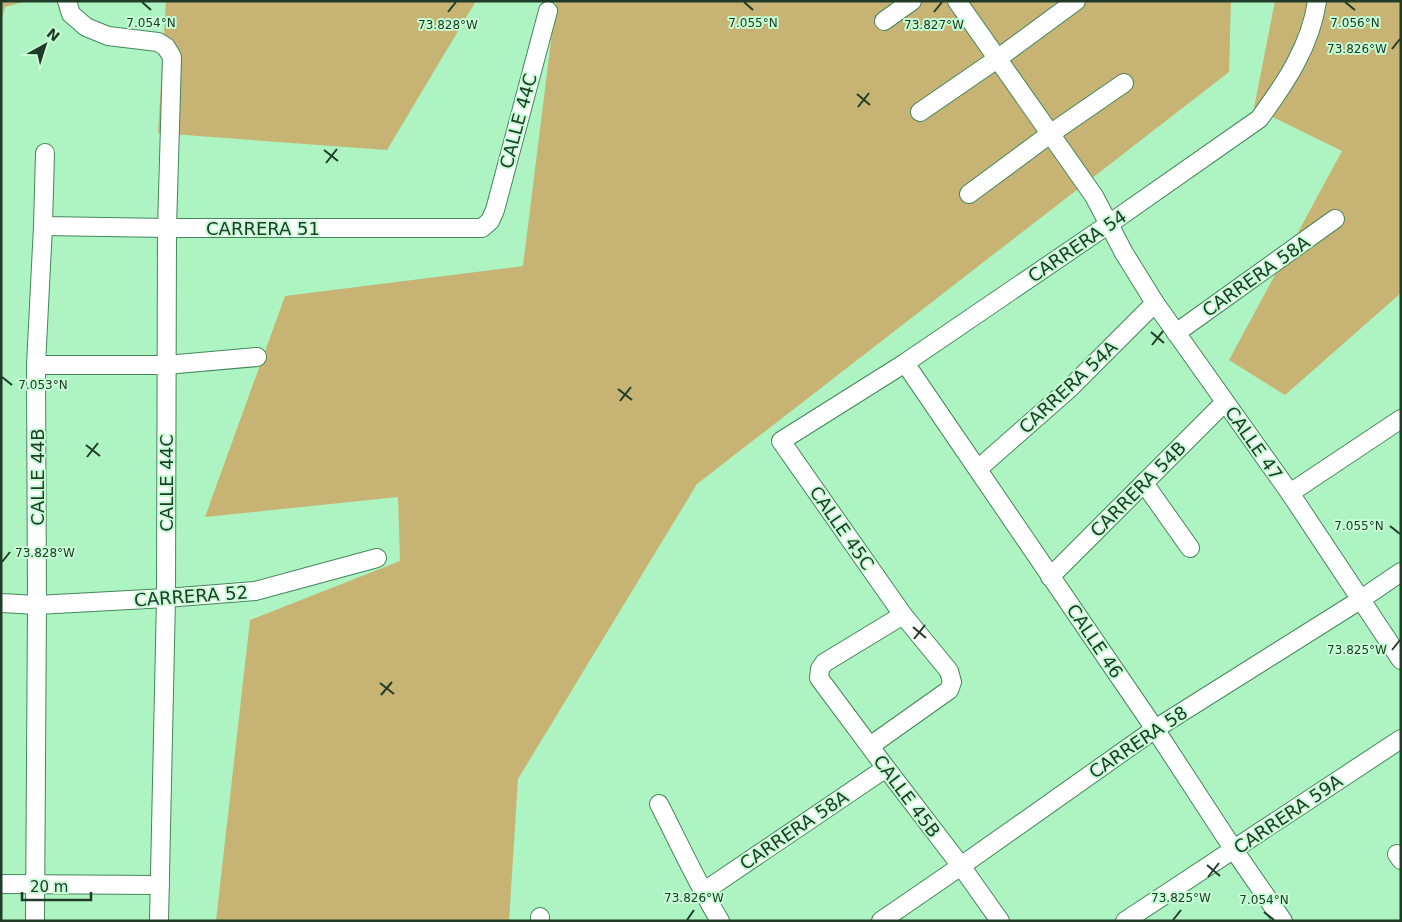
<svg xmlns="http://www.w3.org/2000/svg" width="1402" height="922" viewBox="0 0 1402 922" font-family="'DejaVu Sans',sans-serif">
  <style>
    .green { fill: #c7b474 }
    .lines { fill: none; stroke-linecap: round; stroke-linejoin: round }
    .street-casing { stroke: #44865b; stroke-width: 20 }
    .street { stroke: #fff; stroke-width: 18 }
    .ticks { fill: none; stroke: #203c29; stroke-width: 2 }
    .labels { text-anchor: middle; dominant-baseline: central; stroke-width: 4; stroke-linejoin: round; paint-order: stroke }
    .street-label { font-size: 18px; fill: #203c29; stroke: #c6fdd5 }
    .ticks-label { font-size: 12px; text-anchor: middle; fill: #203c29; stroke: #c6fdd5; stroke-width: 4; stroke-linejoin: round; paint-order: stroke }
  </style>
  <rect width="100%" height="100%" fill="#aef3c2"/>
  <g class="green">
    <path d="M 1,1 L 27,1 L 5,7 L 1,23 Z"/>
    <path d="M 166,1 L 476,1 L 387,150 L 158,133 Z"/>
    <path d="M 556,1 L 1231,1 L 1229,72 L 697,484 L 518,779 L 509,921 L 216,921 L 250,620 L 400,561 L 398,497 L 205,517 L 285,296 L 523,266 Z"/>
    <path d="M 1275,1 L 1401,1 L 1401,293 L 1285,395 L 1229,360 L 1342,151 L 1254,108 Z"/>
  </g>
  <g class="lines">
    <g class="street-casing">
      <g id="street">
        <path d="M 67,1 L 71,14 L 86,27 L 108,36 L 158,42 L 166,47 L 172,57 L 167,228 L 166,598 L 159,921"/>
        <path d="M 957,1 L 1094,196 L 1124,253 L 1155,303 L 1290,493 L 1401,660"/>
        <path d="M 884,21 L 912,1"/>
        <path d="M 920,112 L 997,59 L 1076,1"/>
        <path d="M 969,194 L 1050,134 L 1124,83"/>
        <path d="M 43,226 L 167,228 L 482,228 L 490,221 L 495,210 L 548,11"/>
        <path d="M 1176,333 L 1335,219"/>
        <path d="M 905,363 L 1155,729 L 1234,850 L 1283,921"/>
        <path d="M 36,365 L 166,365 L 257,357"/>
        <path d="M 978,469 L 1070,388 L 1155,303"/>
        <path d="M 1144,483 L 1190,548"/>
        <path d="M 1290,493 L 1401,419"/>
        <path d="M 1050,577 L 1225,402"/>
        <path d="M 1,603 L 37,605 L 166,598 L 255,591 L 377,558"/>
        <path d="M 903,615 L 824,663 L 820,669 L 819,678 L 886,768 L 961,866 L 1000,921"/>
        <path d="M 870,746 L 949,690 L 952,682 L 949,671 L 903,615 L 781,441 L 905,363 L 1109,224 L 1259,119 C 1285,84 1311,45 1317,1"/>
        <path d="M 659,804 C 679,843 697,883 720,921"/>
        <path d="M 1397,854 L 1401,860"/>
        <path d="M 1,884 L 160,885"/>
        <path d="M 703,892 L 886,768"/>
        <path d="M 35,921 L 37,605 L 36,365 L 43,226 L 45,153"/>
        <path d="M 540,921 L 540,917"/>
        <path d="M 881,921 L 961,866 L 1155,729 L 1360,600 L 1401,572"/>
        <path d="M 1125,921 L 1401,739"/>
      </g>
    </g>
    <use href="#street" class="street"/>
  </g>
  <path class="ticks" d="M 142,2 L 151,10M 744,2 L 753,10M 1345,2 L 1355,10M 448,12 L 456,2M 934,12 L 942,2M 1392,49 L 1400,39M 857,94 L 870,105M 858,107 L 869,93M 324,150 L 338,161M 326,163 L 337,149M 1151,332 L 1164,343M 1152,345 L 1163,331M 2,377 L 12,385M 618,389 L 632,400M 620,401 L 631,387M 86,445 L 100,456M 87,457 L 98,443M 1390,526 L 1400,534M 2,562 L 10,552M 913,627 L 926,638M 914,639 L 925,625M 1392,650 L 1400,640M 380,683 L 394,694M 381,695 L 392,682M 1207,865 L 1220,876M 1208,877 L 1219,863M 1264,912 L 1274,920M 687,920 L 694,910M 1173,920 L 1181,910"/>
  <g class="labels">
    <g class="street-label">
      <text transform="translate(518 121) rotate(-75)">CALLE 44C</text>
      <text x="263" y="228">CARRERA 51</text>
      <text transform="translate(1077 246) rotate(-34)">CARRERA 54</text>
      <text transform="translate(1256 276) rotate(-35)">CARRERA 58A</text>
      <text transform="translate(1068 387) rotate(-43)">CARRERA 54A</text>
      <text transform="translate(1254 443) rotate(55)">CALLE 47</text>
      <text transform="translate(37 477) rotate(-90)">CALLE 44B</text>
      <text transform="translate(166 483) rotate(-90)">CALLE 44C</text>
      <text transform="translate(1138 489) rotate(-45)">CARRERA 54B</text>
      <text transform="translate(842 528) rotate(55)">CALLE 45C</text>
      <text transform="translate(191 596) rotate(-4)">CARRERA 52</text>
      <text transform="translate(1095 641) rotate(56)">CALLE 46</text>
      <text transform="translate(1138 742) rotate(-34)">CARRERA 58</text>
      <text transform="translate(907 796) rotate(53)">CALLE 45B</text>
      <text transform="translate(1288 814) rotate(-34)">CARRERA 59A</text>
      <text transform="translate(794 830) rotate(-34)">CARRERA 58A</text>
    </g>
  </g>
  <g class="ticks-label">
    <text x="1355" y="27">7.056°N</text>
    <text x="151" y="27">7.054°N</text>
    <text x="753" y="27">7.055°N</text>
    <text x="448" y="29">73.828°W</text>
    <text x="934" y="29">73.827°W</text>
    <text x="1357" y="53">73.826°W</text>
    <text x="43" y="389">7.053°N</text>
    <text x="1359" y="530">7.055°N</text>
    <text x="45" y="557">73.828°W</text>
    <text x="1357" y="654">73.825°W</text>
    <text x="694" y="902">73.826°W</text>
    <text x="1181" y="902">73.825°W</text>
    <text x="1264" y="904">7.054°N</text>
  </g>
  <rect width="1402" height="922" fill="none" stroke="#203c29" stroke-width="5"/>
  <g transform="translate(45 45) rotate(39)" stroke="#c6fdd5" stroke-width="4" paint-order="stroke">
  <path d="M0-4L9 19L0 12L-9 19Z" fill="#203c29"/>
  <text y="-8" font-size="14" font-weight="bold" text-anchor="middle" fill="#203c29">N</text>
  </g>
  <path d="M22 892v8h69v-8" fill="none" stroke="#203c29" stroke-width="2.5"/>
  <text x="30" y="892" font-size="15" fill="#203c29" stroke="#c6fdd5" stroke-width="4" paint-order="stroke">20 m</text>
</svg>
